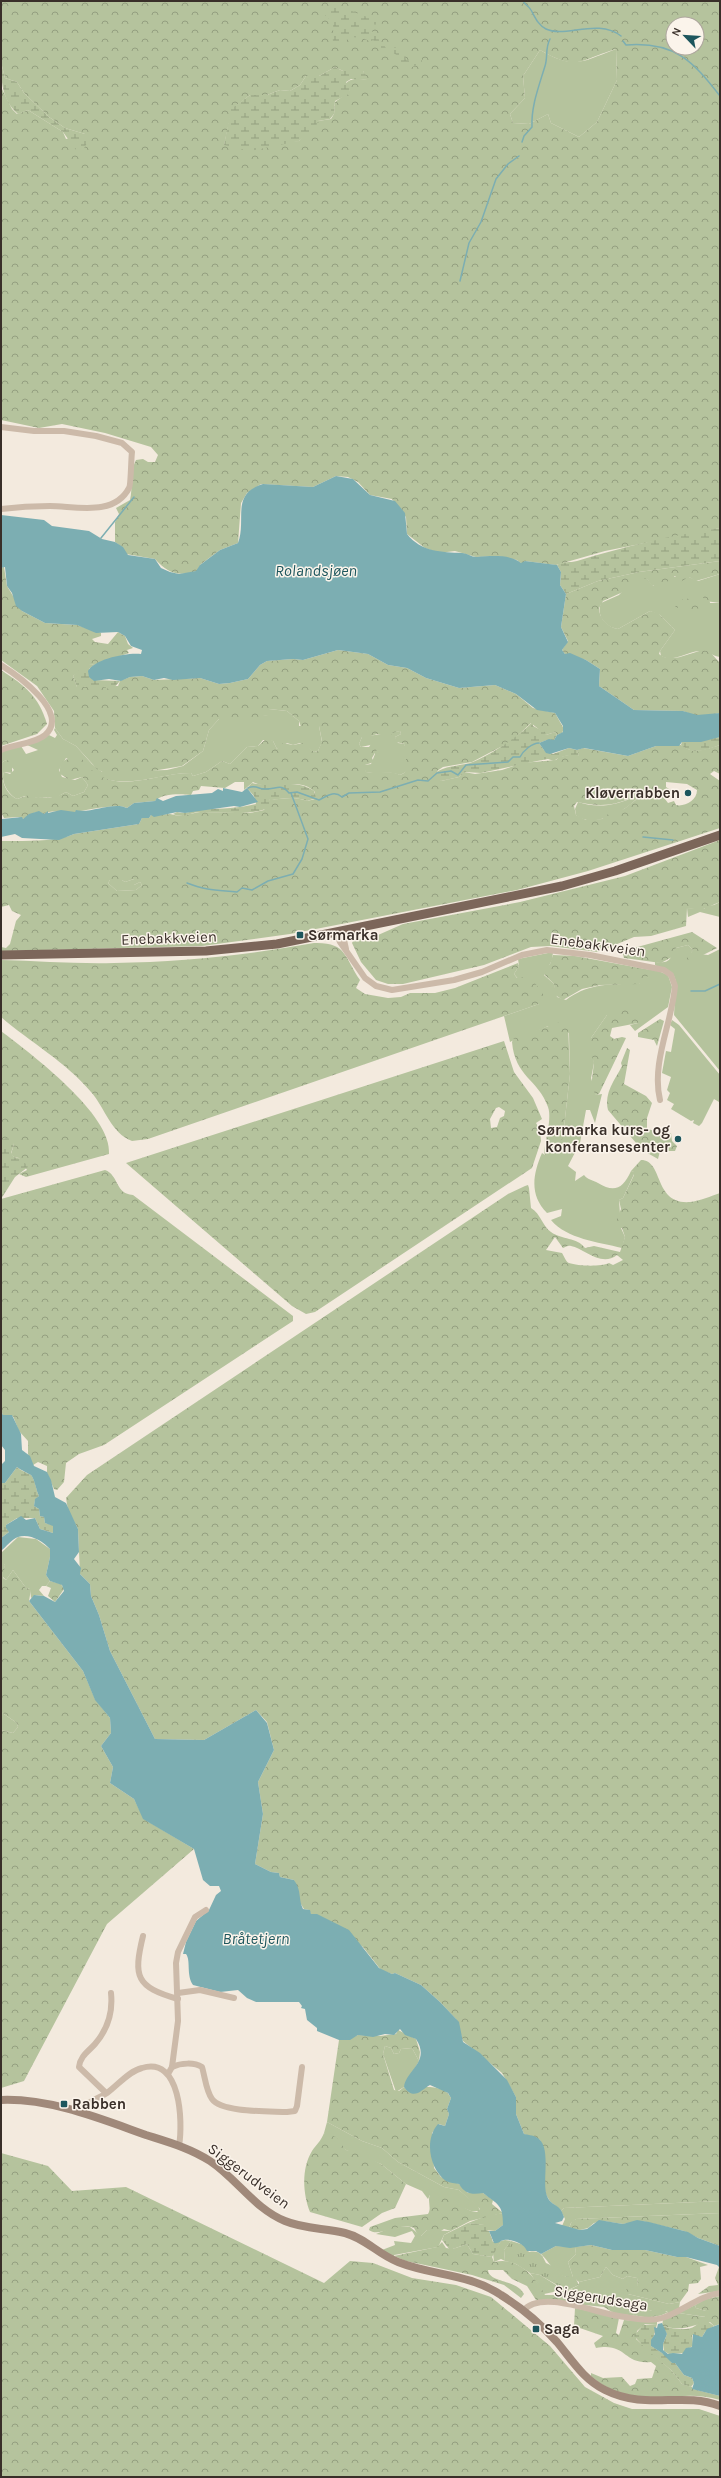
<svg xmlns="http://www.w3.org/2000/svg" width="721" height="2478" viewBox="0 0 721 2478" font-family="Karla,sans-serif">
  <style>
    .green { fill: #b5c39d }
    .forest { fill: url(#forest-crowns); fill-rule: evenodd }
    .wetland { fill: url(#wetland-marsh) }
    .park { fill: url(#park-tufts) }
    .water { fill: #7caeb2 }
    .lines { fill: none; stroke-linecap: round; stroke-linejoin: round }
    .stream { stroke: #7caeb2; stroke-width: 1.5 }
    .minor { stroke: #ccbaa9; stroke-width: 6 }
    .secondary { stroke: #a0897a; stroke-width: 8 }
    .primary { stroke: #7c665a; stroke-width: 9 }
    .poi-dot { fill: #1d565d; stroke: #fbf4eb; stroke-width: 1.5 }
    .labels { text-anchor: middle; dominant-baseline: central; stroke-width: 3; stroke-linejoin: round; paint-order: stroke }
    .poi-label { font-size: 15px; font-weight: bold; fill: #392f29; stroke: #fbf4eb; text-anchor: start }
    .street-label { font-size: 15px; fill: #392f29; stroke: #fbf4eb }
    .water-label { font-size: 16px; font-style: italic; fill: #1d565d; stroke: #fbf4eb }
  </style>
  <defs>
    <pattern id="forest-crowns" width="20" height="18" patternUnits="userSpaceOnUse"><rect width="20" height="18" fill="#b5c39d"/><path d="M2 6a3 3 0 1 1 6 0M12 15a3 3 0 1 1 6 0" fill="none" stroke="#949f80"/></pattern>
    <pattern id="wetland-marsh" width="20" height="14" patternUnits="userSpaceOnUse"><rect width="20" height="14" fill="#b5c39d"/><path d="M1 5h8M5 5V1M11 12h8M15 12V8" fill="none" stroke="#949f80"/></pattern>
    <pattern id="park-tufts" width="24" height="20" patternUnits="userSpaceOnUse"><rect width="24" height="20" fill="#b5c39d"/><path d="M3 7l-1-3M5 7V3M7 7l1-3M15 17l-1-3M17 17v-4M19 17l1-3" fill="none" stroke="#949f80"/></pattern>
  </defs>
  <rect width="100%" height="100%" fill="#f3eade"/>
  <g class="green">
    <path d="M 616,49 L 617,80 L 597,122 L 579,137 L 551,123 L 548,114 L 529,124 L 513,123 L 510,114 L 525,98 L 523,76 L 540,50 C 575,70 581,62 616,49 Z"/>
    <path d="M 720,574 L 720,592 L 708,592 L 710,603 L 720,603 L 720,657 C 712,656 708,650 699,651 C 686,652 673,663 661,656 L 660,651 L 675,630 L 660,615 L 650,611 L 618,629 C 605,627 596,615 601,603 L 619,595 L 634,579 L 647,579 L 653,586 C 659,581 666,581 672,577 L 689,577 L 698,581 Z"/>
    <path d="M 269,709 L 287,711 L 299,721 L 299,726 L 319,726 L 322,742 L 318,751 L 314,752 L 300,743 L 293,745 L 287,743 L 277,749 L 273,741 L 263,740 L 258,746 L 247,747 L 230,764 L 222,761 L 206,772 L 193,776 L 191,773 C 163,773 134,787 106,779 C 98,777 95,773 88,769 C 82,764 73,762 66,758 L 59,770 L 62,777 L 75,780 L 82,777 L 88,785 L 84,792 L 73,796 L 66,792 L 57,797 L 38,798 L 25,796 L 17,799 C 9,795 0,782 4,772 L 10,774 L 14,770 L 6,760 L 1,763 L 1,752 L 21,746 L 26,754 L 38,750 L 25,744 L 49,735 L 55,738 L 57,735 L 54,730 L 55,728 L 63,739 L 76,746 L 92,764 L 102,772 L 167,770 L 183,766 L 203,751 L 209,730 L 219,719 L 268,715 Z"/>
    <path d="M 400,731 L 401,734 L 395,737 L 398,743 L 405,744 L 402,755 L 406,755 L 407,770 L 404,773 L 400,775 C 389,770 378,775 366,772 L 364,768 L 365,765 L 371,764 L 375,754 L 375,744 L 361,747 L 359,744 L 362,737 Z"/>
    <path d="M 636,796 L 638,797 C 628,810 592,830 576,815 L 575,809 L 578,802 C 598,809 618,805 636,796 Z"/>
    <path d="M 134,879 L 134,885 L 140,882 L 142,885 L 136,890 L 117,891 L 108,883 L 110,880 L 122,880 L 125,882 Z"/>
    <path d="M 720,902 L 720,917 L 700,912 L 688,917 L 687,908 L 704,909 L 707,906 L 714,905 Z"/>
    <path d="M 688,945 L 693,950 L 691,953 L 708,955 L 720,949 L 720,1071 L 674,1015 L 676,981 L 674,976 L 655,965 L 655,962 C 673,964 669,957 676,948 Z"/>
    <path d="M 553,952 L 552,960 L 544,975 L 554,984 L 557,997 L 566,1000 C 588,983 612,984 639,984 L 651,968 L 668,975 L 672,987 L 668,1007 L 635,1031 L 630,1025 L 638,1023 L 607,1015 L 591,1038 L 594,1063 L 591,1078 L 596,1095 L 602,1094 L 595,1123 L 590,1110 L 586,1110 L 580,1143 L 568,1166 L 576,1172 L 575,1181 L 584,1175 C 588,1180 593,1180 598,1183 C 614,1193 623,1189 631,1171 L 635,1172 L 623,1198 L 619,1200 L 621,1228 L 625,1237 L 622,1248 C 598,1242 567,1239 551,1220 L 561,1216 L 562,1209 L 547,1213 C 529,1195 533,1174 542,1153 L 545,1155 L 564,1127 L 570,1074 L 569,1033 L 548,1026 C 536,1032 521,1036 510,1042 L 504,1016 L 539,1004 L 514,974 L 519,966 L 518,959 Z"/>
    <path d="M 672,1020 L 679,1025 L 720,1075 L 720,1100 L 719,1102 L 714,1099 L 702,1123 L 699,1126 L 693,1123 L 694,1120 L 691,1121 L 671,1109 L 674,1104 L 667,1100 L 670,1093 L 667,1090 L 671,1077 L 662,1073 L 666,1051 L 671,1052 L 675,1029 L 670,1025 Z"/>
    <path d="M 18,1537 L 36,1539 L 50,1549 L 50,1557 L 46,1575 L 50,1581 L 46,1586 L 42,1586 L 39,1590 L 44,1596 L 36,1595 L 31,1598 L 30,1589 L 26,1588 L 13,1570 L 6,1580 L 2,1576 L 5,1565 L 1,1561 L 1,1553 Z"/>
    <path d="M 1,1712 L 17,1723 L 18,1727 L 13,1733 L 1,1730 Z"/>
    <path d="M 385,2046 L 391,2048 L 394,2054 L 399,2053 L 401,2049 L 412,2048 L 419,2061 L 404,2087 L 396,2092 L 383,2054 Z"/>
    <path d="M 327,2122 L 362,2141 L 382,2148 L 398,2162 L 444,2187 L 459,2190 L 478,2206 L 480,2211 L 471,2211 L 430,2195 L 428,2199 L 422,2191 L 406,2184 L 381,2164 L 346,2150 L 324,2133 Z"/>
    <path d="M 720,2201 L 720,2213 L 576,2219 L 571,2223 L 569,2228 L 562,2226 L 565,2219 L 561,2211 L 564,2208 Z"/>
    <path d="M 503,2213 L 503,2225 L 495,2231 L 486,2230 L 484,2225 L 468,2223 L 486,2216 Z"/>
    <path d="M 395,2226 L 410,2227 L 421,2236 L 427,2230 L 451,2231 L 444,2235 L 438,2247 L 394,2255 L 394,2257 L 382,2250 L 395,2245 L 394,2241 L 411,2243 L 415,2236 L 412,2231 L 395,2237 L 376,2234 Z"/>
    <path d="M 505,2240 L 511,2241 L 504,2250 L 505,2261 L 501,2259 L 494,2262 L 493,2253 L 501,2241 Z"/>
    <path d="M 556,2246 L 575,2247 L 576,2254 L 568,2262 L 573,2277 C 556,2279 551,2263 541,2254 Z"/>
    <path d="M 606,2267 L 613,2275 L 623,2279 L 627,2276 L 637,2278 L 638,2285 L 628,2294 L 669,2304 L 680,2302 L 679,2308 L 668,2314 L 667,2311 L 652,2311 L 641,2307 L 629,2312 L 637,2316 L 611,2313 L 620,2303 L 559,2295 L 579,2285 L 579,2282 L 600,2277 Z"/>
    <path d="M 530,2273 L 540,2275 L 556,2285 L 558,2291 L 544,2294 Z"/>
    <path d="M 695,2305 L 696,2308 L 706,2311 L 706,2317 L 679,2313 Z"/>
  </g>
  <g class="forest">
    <path d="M 1,1 L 720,1 L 720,528 L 605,551 L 556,565 L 525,561 L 522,564 L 517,560 L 497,556 L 476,557 L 455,551 L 439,553 L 425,548 L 407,534 L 406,517 L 392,499 L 370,495 L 358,482 L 348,477 L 336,476 L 313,487 L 261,484 L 247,493 L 241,503 L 238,543 L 220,550 L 201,564 L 197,571 C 177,577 168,573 155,559 L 126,554 L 122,547 L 115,542 L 115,522 L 119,514 L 116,508 L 130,500 C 133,489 130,470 136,460 L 143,459 L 148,462 L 155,462 L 158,455 L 151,447 L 105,433 L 62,424 L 39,428 L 1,420 L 1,87 L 12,109 L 17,114 L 28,110 L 63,132 L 66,139 L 85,134 L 65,128 L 49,117 L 24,93 L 17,82 L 5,78 L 1,62 ZM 673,24 L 697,24 L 697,48 L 673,48 ZM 616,49 L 617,80 L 597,122 L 579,137 L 551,123 L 548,114 L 529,124 L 513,123 L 510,114 L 525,98 L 523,76 L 540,50 C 578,72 579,60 616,49 ZM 335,67 L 343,71 L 363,71 L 367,80 C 358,79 350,77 345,85 L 350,91 L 335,102 L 334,114 L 331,119 L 318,121 L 299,141 L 224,145 L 232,109 L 250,95 L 267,95 L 280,90 L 290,91 L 300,85 L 306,76 L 319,76 Z"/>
    <path d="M 720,561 L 720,574 L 696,581 L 689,577 L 680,582 L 675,576 L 669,581 L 652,586 L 647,579 L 635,579 L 623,592 L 603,601 L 599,608 C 599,618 607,627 618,629 L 650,611 L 658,613 L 675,630 L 660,651 L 659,654 C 671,664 689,653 703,650 L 710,652 L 720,663 L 719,713 L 710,715 L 693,715 L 683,711 L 634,710 L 599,686 L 600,669 L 586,660 L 565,654 L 562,650 L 568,641 L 561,627 L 566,594 L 598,581 L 639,572 Z"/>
    <path d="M 4,567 L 7,586 L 22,611 L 45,623 L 77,625 L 101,633 L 101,636 L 92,639 L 95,642 L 108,644 L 118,632 L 125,636 L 128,644 L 133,648 L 127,650 L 129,653 L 126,654 L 94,665 L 91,664 L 73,676 L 77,687 L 118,686 L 120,681 L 130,677 L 142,676 L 154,680 L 200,678 L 219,684 L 230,683 L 248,679 L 260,665 L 267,661 L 293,659 L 303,660 L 338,650 L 368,654 L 388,665 L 407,668 L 426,678 L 459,688 L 495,685 L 516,694 L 533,708 L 555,713 L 564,729 L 562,733 L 557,735 L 555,732 L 546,735 L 531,723 L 512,741 L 472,762 L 443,767 L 437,771 L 441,781 L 459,777 L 464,772 L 475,774 L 502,770 L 522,763 L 556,760 L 559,757 L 574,754 L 579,756 L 577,750 L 583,748 L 628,756 L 656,746 L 681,745 C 693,755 707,749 720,745 L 720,774 L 714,771 L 710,774 L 720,781 L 720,828 L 588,871 L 517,890 L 290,934 L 202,946 L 1,951 L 1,947 L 6,948 L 10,944 L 16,921 L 21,915 L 12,911 L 9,905 L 1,907 L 1,841 C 22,841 56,842 74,834 L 139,824 L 142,818 L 149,818 L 151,815 L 170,814 L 179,816 L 200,812 L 250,813 L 264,810 L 270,799 C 285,800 291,795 307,801 L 315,799 L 315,792 C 298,775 273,793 253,782 L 244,790 L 244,782 L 235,782 L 225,788 L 201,786 L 199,790 L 193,791 L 191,795 C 182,794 162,793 155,801 L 134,803 L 127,808 C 119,803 83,811 75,812 C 66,813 51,809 44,814 L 36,812 L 23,819 L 18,817 L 4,818 L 1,812 L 1,763 L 6,760 L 12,762 L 12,773 L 4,772 C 0,782 8,795 17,799 L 29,795 C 39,800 57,798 66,792 L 73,796 L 84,792 L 88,785 L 82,777 L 70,780 L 60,774 C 58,758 70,757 82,759 C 111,800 151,773 191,773 L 193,776 L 206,772 L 222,761 L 230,764 L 247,747 L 258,746 L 267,738 L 273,741 L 277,749 L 283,743 L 293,745 L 303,743 L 314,752 L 318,751 L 322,741 L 319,726 L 301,727 L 299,721 L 287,711 L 269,709 L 269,715 L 239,720 L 219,719 L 209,730 L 203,751 L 182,766 L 123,776 L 108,775 L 97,769 L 76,746 L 63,739 L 55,728 L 54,711 L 37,686 L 1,660 L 1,568 ZM 400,731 L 401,734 L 395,737 L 396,742 L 405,744 L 401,753 L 402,755 L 406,755 L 406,770 L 404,773 L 400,775 C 390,770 378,774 366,772 L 365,765 L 374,762 L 372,758 L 379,746 L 373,741 L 369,747 L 361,747 L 359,744 L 362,737 L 368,737 L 377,734 L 391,736 L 392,733 ZM 666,782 L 687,784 L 697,790 C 697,801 684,807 676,805 L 674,801 L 668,803 L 665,799 L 672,791 L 666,787 ZM 636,796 L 638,797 L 637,799 L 624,809 L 612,811 L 602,819 L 586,820 L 576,815 L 574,806 L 577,802 C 601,807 614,806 636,796 ZM 134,879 L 134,885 L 140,882 L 142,885 L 136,890 L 117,891 L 108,883 L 110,880 L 122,880 L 125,882 Z"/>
    <path d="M 706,592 L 720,592 L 720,603 L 705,601 L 702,595 Z"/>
    <path d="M 684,598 L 698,601 L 700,608 L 689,611 L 675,607 L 678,602 L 683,604 L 682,600 Z"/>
    <path d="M 1,670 C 25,686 38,695 47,724 L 37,734 L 1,746 Z"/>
    <path d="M 720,840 L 720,902 C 713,905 708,907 701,910 L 687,908 L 686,926 L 651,936 L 634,937 L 598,952 L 550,946 L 531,947 L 484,965 L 403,984 L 388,984 L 376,980 L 361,962 L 352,943 L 354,939 L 369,939 L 403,924 L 520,902 L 625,876 Z"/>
    <path d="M 692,932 L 717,948 L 691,961 L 686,959 L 693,950 L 688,945 L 676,948 L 672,957 L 661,963 L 624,958 L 623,954 L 630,949 Z"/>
    <path d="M 314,943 C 347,942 344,957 360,980 L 356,988 L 365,994 L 388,998 L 401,997 L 410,993 L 435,993 L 455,988 L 518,963 L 519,966 L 514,974 L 517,978 C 532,974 538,987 546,998 L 539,1004 L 148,1139 L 132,1141 C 111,1133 105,1108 91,1092 C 66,1062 30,1042 1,1017 L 1,960 C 39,961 76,964 114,963 C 182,962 248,955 314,943 Z"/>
    <path d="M 553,955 L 575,956 L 651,970 L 645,981 L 639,984 L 600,985 L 582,989 L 563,1000 L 555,995 L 554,984 L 542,972 L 550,964 Z"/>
    <path d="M 625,1009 L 634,1010 L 641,1018 L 638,1023 L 612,1028 L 610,1036 L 614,1039 L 622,1037 L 626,1038 L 599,1094 L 596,1095 L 591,1087 L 594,1063 L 589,1047 L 591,1038 L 607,1015 Z"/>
    <path d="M 660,1019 L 664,1021 L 657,1046 L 654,1040 L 638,1037 L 638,1033 Z"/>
    <path d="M 563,1021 L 568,1024 L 570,1074 L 564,1127 L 562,1140 L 552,1155 L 545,1155 C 542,1149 553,1121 548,1107 C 538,1079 515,1077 512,1042 L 514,1038 Z"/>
    <path d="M 1,1031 C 30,1053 113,1115 109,1154 L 26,1177 L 19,1174 L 27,1170 L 19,1158 L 14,1157 L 11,1154 L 14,1144 L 1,1140 Z"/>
    <path d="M 504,1041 L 514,1072 L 533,1098 L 542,1119 L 536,1123 L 540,1130 L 541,1141 L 532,1168 L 315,1312 L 306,1314 L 292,1306 L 126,1163 ZM 499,1107 L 505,1111 L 504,1116 L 500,1118 L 497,1127 L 491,1128 L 490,1119 L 496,1108 Z"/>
    <path d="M 627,1048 L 630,1050 L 624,1084 L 646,1096 L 652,1103 L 647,1118 L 647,1128 L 661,1135 L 671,1133 L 672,1141 L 677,1146 L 675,1151 L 664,1151 L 661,1147 L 658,1159 L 642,1150 L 608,1110 C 604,1092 615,1080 622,1066 L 621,1063 Z"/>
    <path d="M 641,1160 C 664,1160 653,1205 690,1202 C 700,1201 711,1196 720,1193 L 720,2201 L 564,2208 L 561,2211 C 557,2205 551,2204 548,2198 C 539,2183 550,2159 540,2140 L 524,2134 L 516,2114 L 516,2097 L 502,2073 L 463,2041 L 456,2019 L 440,2002 L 421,1985 L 395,1973 L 392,1974 L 381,1970 L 363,1947 L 319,1916 L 311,1914 L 309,1910 L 304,1909 L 299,1901 L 294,1880 L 280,1877 L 279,1873 L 271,1872 L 255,1864 L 263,1814 L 258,1782 L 274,1750 L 267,1722 L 256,1710 L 204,1740 L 155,1739 L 110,1651 L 99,1615 L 91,1596 L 90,1584 L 80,1574 L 78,1529 L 68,1510 L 66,1498 L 87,1475 L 105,1463 L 508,1194 L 525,1186 L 528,1185 L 529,1188 L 531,1208 C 541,1214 543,1227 551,1232 C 562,1240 577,1237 585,1248 L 594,1246 L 620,1252 L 625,1237 L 622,1228 L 616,1228 L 617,1218 L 621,1209 L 619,1200 L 623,1198 L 634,1175 L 634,1172 L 631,1171 ZM 555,1237 L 563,1248 C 566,1247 568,1245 571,1246 C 584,1248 601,1268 617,1255 L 623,1260 L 613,1265 L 609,1263 C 600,1267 578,1266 569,1263 C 566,1262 564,1256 562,1253 L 546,1250 Z"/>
    <path d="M 105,1170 C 119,1175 115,1194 133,1195 L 293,1316 L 293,1321 L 104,1445 L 79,1454 L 66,1463 L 64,1482 L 57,1490 L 54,1489 L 47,1473 L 47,1466 L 38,1462 L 33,1465 L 28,1454 L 28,1441 L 19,1431 L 13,1416 L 3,1415 L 1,1411 L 1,1199 Z"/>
    <path d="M 2,1560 L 5,1565 L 3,1578 L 6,1580 L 13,1570 L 26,1588 L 31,1589 L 29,1601 L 83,1671 L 95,1699 L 110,1718 L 111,1733 L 101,1746 L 113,1767 L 110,1783 L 134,1799 L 144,1819 L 194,1849 L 107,1924 L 24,2081 L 1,2088 L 1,1730 L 13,1733 L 18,1727 L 17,1723 L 1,1712 Z"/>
    <path d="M 50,1581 L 61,1584 L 64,1589 L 55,1602 L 48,1596 L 51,1588 L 46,1586 Z"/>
    <path d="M 398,2030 L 416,2039 L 420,2052 L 419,2061 L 412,2048 L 401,2049 L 399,2053 L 394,2054 L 391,2048 L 385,2046 L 383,2054 L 394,2090 L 399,2091 L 404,2087 L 406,2089 C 419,2087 444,2083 451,2098 L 447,2109 L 449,2114 L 445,2126 L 439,2124 L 432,2133 L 434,2168 L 441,2177 L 459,2184 L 468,2193 L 483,2193 L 493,2200 L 492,2204 L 503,2213 L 470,2221 L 451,2231 L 444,2229 L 438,2233 L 427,2230 L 421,2236 L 419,2237 L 414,2228 C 398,2222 379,2238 369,2230 L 370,2227 L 395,2218 L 428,2214 C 432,2208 427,2201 430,2195 L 435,2193 L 471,2211 L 477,2212 L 480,2209 L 459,2190 L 444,2187 L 398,2162 L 382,2148 L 362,2141 L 327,2122 L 339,2040 L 347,2040 L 358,2035 L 380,2036 L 396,2034 Z"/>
    <path d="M 324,2133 L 336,2137 L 346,2150 L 360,2153 L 381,2164 L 406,2184 L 395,2208 L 382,2213 L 362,2227 L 310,2212 C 303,2194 301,2169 312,2151 C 316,2145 321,2141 324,2133 Z"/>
    <path d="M 1,2153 L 48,2166 L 72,2191 L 126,2187 L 324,2283 L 350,2261 L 373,2263 L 412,2278 L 456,2285 L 491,2297 L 550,2346 L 585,2387 L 614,2403 L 632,2409 L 699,2409 L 720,2416 L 720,2477 L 1,2477 Z"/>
    <path d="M 720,2213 L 720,2246 L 698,2238 L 684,2231 L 642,2221 L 623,2224 L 603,2221 L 594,2223 L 588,2228 L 580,2230 L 569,2228 L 572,2221 L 576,2219 Z"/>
    <path d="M 442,2242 L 446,2248 L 453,2249 L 467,2244 L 473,2254 L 492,2257 L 494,2262 C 517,2256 535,2276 545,2295 L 562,2295 L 620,2303 L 621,2306 L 612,2312 L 604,2307 L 536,2300 L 527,2286 L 512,2279 L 503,2270 L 488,2270 C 489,2283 516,2279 524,2294 L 521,2298 L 504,2285 L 472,2275 L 406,2261 L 394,2256 L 437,2247 Z"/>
    <path d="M 591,2245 L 612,2250 L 645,2250 L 677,2257 L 686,2257 L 708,2265 L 700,2267 L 701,2279 L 698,2283 L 689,2284 L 688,2291 L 680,2302 L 669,2304 L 628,2294 L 626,2288 L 638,2285 L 637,2278 L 627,2276 L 623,2279 L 613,2275 L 606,2267 L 600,2277 L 579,2282 L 573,2277 L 568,2262 L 576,2254 L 575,2247 Z"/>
    <path d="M 719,2267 L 720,2291 L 698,2294 L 709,2286 L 718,2285 L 715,2278 Z"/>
    <path d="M 720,2296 L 720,2324 L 714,2326 L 710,2322 C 689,2325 685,2332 662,2326 L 663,2320 L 679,2313 L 705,2317 L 706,2311 L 696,2308 L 695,2305 L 706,2299 Z"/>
    <path d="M 636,2305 L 652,2311 L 659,2309 L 668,2312 C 660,2318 634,2320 628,2310 Z"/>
    <path d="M 575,2308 L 619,2318 L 616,2333 L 619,2335 L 624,2320 L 657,2322 L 657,2324 L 645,2324 L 637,2331 L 636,2339 L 671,2370 L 682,2384 L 692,2387 L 693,2389 L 720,2396 L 720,2400 C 691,2391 669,2399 641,2398 C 624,2397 603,2387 591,2376 L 591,2373 L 603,2378 L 622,2377 L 630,2386 L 635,2384 L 637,2379 L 652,2378 L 656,2366 L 651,2362 C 623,2365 627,2342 596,2348 L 594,2343 L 603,2336 L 574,2326 Z"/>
  </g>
  <g class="wetland">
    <path d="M 331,1 L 336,1 C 343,9 371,19 382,21 L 381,25 L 368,24 L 366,26 C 374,31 379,41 386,48 L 398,48 C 407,61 406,63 422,59 L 422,63 L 412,67 L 401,65 L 401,58 L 392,52 L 385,52 L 373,40 L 371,42 L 363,38 L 350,37 L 342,44 L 333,42 C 332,26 338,24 322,13 L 326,7 L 332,8 Z"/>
    <path d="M 1,62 L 5,78 L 17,82 L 24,93 L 49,117 L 65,128 L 85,134 L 87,143 L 83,150 L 76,150 L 63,132 L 28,110 L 18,114 C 2,100 1,81 1,62 Z"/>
    <path d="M 335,67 L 343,71 L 363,71 L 368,80 L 351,79 L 346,82 L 351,93 L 335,101 L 334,114 L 330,119 L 318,121 L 315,129 L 299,141 L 250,151 L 224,145 L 231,109 L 250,95 L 267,95 L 280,90 L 290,91 L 300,85 L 306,76 L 319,76 Z"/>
    <path d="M 720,528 L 720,561 L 639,572 L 598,581 L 566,594 L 560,585 L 561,572 L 557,565 C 563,561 570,563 577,561 C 623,547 672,535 720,528 Z"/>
    <path d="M 91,664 L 94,665 L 89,669 L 93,680 L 120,681 L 112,690 L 103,687 L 77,687 L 73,676 L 84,666 Z"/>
    <path d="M 533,721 L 533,726 L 545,732 L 546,735 L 555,732 L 557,735 L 554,740 L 547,740 L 539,743 L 544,750 L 553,754 L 569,748 L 577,750 L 579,756 C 571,755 561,755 554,761 L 548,759 L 537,761 L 481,773 L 465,772 L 459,777 L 441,781 L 435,777 L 435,773 C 444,766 458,766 470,763 C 487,757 523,734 533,721 Z"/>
    <path d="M 720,737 L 720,745 C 707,750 692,755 681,745 L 682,742 Z"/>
    <path d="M 252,783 C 273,788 296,778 314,791 L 316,798 L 307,801 C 291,795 285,800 270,799 L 268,808 C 251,816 220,812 200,812 C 191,812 183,819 173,814 L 177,812 C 188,815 195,809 204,809 C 220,809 241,808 256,804 L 254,796 L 247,788 Z"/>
    <path d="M 7,1138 L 11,1139 L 14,1144 L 11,1153 L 14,1157 L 22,1159 L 28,1167 L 15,1177 L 1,1199 L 1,1140 Z"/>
    <path d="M 17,1467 C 21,1471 28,1473 31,1475 C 35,1479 36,1490 39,1496 L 35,1500 L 34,1506 L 39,1509 L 40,1516 L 44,1517 L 45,1523 L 53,1525 L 53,1533 L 40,1529 L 35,1518 L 17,1518 L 6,1525 L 9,1532 L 1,1538 L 1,1483 L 5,1483 Z"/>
    <path d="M 468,2223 L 486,2225 L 486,2230 L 489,2231 L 493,2242 L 501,2241 L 492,2257 L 473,2254 L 467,2244 L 450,2250 L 442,2240 L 444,2235 Z"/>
    <path d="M 706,2320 L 714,2326 L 705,2332 L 702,2337 L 692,2335 L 693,2346 L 685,2350 L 685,2353 L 669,2354 L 664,2351 L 663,2344 L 667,2334 L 662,2326 C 670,2328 687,2332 695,2326 C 699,2323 700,2321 706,2320 Z"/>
    <path d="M 657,2324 L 651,2346 L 667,2356 L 672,2363 L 675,2363 L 684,2375 L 692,2378 L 694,2383 L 691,2387 L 682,2384 L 671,2370 L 647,2350 L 634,2336 L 643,2325 Z"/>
  </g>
  <path class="park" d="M 511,2241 L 524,2245 L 529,2252 C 540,2250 542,2255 546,2263 C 560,2268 556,2278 575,2277 L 579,2285 L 557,2295 L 557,2285 L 540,2275 L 530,2273 L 516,2264 L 505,2261 L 504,2250 Z"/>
  <g class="water">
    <path d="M 336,476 L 353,479 L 370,495 L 395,501 L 405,513 L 407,534 C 421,552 442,552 462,553 C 467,553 471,557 477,557 C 490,556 511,554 521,563 L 525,561 L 557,565 L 561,572 L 560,585 L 566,594 L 561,627 L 568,642 L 562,650 L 565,654 L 570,653 L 586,660 L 600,669 L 599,686 L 634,710 L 683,711 L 697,715 L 720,713 L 720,737 L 701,742 L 682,742 L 679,746 L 656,746 L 628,756 L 584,748 L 577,750 L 569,748 L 550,754 L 546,753 L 539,743 L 549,739 L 554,740 L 557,735 L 563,732 L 563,726 L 555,713 L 537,710 L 516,694 L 495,685 L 459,688 L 426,678 L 407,668 L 388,665 L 368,654 L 338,650 L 303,660 L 293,659 L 267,661 L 260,665 L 248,679 L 230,683 L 219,684 L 200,678 L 173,680 L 164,678 L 154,680 L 142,676 L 130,677 L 121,681 L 109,679 L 94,681 L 89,677 L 88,671 C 94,659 128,652 141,654 L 142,650 L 131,646 L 125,636 L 118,632 L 96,633 L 77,625 L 45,623 L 22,611 L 16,606 L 12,593 L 7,586 L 5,567 L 1,568 L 1,515 L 44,520 L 52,526 L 89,531 L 102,539 L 115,542 L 123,547 L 128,555 L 155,559 L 161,568 L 170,572 L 179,574 L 196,571 L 200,565 L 220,550 L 238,543 C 247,519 230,494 263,484 L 313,487 Z"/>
    <path d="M 223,788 L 242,792 L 247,788 L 258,802 L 240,807 L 234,806 L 185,813 L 177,812 L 154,817 L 151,815 L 149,818 L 142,818 L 139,824 L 74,834 L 59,840 L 22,838 L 15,834 L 1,837 L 1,817 L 2,819 L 22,817 L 23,819 L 29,814 L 39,811 L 44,814 L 48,811 L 48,813 L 61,810 L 75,812 L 76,810 C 89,814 114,801 127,808 L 134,803 L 155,801 L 157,798 L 163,801 L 176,796 L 212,793 L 218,789 L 223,791 Z"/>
    <path d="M 1,1411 L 3,1415 L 12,1415 L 21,1434 L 22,1450 L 30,1456 L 34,1466 L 47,1472 L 51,1480 L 55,1497 L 66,1503 L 78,1529 L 79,1552 L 74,1559 L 81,1568 L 80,1574 L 90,1584 L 91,1596 L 99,1615 L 110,1651 L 155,1739 L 204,1740 L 256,1710 L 267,1723 L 274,1750 L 258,1782 L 263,1814 L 255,1864 L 271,1872 L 279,1873 L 280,1877 L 294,1880 C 302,1891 298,1899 303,1909 L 310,1910 L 311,1914 L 317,1914 L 349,1930 L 379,1968 L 392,1974 L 395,1973 L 421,1985 L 440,2002 L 459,2022 L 463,2042 L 480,2053 L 507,2080 L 516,2097 L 516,2114 L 524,2134 C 528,2135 532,2135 536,2137 C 553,2145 541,2182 547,2196 C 550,2204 556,2204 560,2209 C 562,2211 563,2215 564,2217 L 562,2221 L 555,2223 L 580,2230 L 587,2229 L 599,2220 L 623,2224 L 637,2220 L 649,2222 L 688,2232 L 698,2238 L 720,2246 L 720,2268 L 717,2265 L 686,2257 L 677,2257 L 645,2250 L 612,2250 L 591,2245 L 570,2248 L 556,2246 L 541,2254 L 536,2251 L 527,2251 C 524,2243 512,2239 504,2240 C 499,2241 499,2244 494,2243 L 489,2231 L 495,2231 L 503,2225 C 503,2204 498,2205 483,2193 C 472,2195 465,2194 459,2184 C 455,2183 450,2183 446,2181 C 431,2171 423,2141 438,2124 L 445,2126 L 449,2114 L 447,2109 L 451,2098 L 448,2093 L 430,2085 C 421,2090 414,2101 404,2087 C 406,2070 431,2062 416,2039 L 405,2035 L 400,2029 L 394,2035 L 385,2034 L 373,2037 L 358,2035 L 350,2040 L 339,2040 L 317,2031 L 317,2028 L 307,2020 L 305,2009 L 301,2008 L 302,2006 L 299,2002 L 256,2002 L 247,1998 L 238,1990 L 220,1992 L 193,1985 C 186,1975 191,1960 186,1954 L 183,1954 L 186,1942 L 196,1921 L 209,1910 L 216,1895 L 221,1891 L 219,1886 L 210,1886 L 203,1880 L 194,1849 L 143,1819 L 134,1799 L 110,1783 L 113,1767 L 101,1746 L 111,1733 L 110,1718 L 95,1700 L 83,1671 L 29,1601 L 34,1595 L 44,1596 L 55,1602 L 64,1591 L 62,1585 L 50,1581 L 46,1575 L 50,1557 L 50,1549 C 43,1541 29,1533 18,1537 C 12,1539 6,1547 1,1551 L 1,1538 L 9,1532 L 6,1528 L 6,1525 L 21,1516 L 26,1520 L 35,1518 L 40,1529 L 53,1533 L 53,1526 L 45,1523 L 44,1517 L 40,1516 L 39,1509 L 34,1506 L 35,1499 L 39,1496 C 36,1490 35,1480 31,1475 C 29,1474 21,1470 17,1467 L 5,1483 L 1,1483 L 1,1465 L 5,1461 L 5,1450 L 1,1445 Z"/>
    <path d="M 662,2323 L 667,2334 L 663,2344 L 663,2350 L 668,2354 L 673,2353 L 682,2354 L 686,2348 L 692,2347 L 693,2334 L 702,2337 L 707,2329 L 720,2324 L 720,2396 L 692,2389 L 694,2383 L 692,2378 L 684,2375 L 675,2363 L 672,2363 L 662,2353 L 651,2346 L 651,2340 L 655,2334 L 654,2327 L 657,2328 L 658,2324 Z"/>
  </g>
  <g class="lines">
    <g class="stream">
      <path d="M 523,1 C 525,5 529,6 531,10 C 535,17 538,25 546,29 C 565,38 598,18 621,36"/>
      <path d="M 623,41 L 626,45 C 674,41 693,61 720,96"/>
      <path d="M 522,142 L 524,136 L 532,127 C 531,106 539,86 545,66 C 548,57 545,48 550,39"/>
      <path d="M 460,281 L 469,243 L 481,222 L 496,179 L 508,164 L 519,156"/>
      <path d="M 101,538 L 134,497"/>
      <path d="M 248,788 C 257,784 258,790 266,789 C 277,789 281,783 289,793 L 297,792 L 319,800 C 327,796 334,790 342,797 L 349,793 L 380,792 L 418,780 L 428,781 L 437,773 L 451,771 L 458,775 L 466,765 L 508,762 L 513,757 L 520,757 C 523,751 532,743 539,743"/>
      <path d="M 643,837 L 673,840"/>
      <path d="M 187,883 C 208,891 216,890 237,892 L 242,888 L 252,890 L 268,881 L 293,874 L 302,859 L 308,839 L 291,793"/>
      <path d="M 691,991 L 705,991 L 720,984"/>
    </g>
    <g class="minor">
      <path d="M 1,427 L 34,431 L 64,431 L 96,436 L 122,443 L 132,452 C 131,459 131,485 129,488 C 114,517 75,506 50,506 C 34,506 17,507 1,509"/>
      <path d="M 1,665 C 17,675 71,713 45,735 C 34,744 14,744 1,750"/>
      <path d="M 342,931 L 346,949"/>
      <path d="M 336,933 L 340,942 L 365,978 L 376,986 L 392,990 L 454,980 L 482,972 L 522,955 L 547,950 L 590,955 L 664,970 L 671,975 L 675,986 C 672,1023 651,1063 660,1100"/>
      <path d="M 143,1936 C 133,1977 136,1987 178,1999"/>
      <path d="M 178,1993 L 200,1990 L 234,1998"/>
      <path d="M 172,2067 L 178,2021 L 176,1963 L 178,1952 L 195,1917 L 206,1910"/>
      <path d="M 168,2074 L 172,2067 C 181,2063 194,2062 202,2067 C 205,2077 206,2091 212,2099 C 222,2113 271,2111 287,2112 L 295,2111 L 297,2106 L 302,2067"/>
      <path d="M 106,2093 L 79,2067 C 80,2056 89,2051 95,2044 C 108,2029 113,2012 111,1993"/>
      <path d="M 81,2113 C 86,2101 98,2099 107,2093 C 118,2085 129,2071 142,2068 C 181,2056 183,2122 179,2146"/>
      <path d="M 523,2311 C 541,2289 595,2313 619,2316 C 632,2318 649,2322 662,2318 C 682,2312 698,2296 720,2293"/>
    </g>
    <path class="secondary" d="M 1,2100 C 50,2098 101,2119 146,2135 C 168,2142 190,2148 210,2161 C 237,2179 255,2209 285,2221 C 304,2229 325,2228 345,2233 C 365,2238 379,2255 398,2262 C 433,2276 468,2273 501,2295 C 522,2308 541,2324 557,2342 C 572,2360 583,2379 605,2390 C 647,2411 681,2391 720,2406"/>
    <path class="primary" d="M 1,955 L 206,951 L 277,944 L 562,886 L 615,871 L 720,835"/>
  </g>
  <g class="poi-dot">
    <circle cx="688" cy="793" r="4"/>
    <rect x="296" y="931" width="8" height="8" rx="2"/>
    <circle cx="678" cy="1139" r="4"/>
    <rect x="60" y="2100" width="8" height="8" rx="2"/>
    <rect x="532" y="2325" width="8" height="8" rx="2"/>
  </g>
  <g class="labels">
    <g class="poi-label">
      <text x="680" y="793" text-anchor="end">Kløverrabben</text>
      <text x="308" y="935">Sørmarka</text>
      <text x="670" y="1130" text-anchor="end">Sørmarka kurs- og<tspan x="670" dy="17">konferansesenter</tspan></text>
      <text x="72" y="2104">Rabben</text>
      <text x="544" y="2329">Saga</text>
    </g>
    <g class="street-label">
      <text transform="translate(169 938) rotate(-2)">Enebakkveien</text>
      <text transform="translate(598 945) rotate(8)">Enebakkveien</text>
      <text transform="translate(249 2176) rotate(37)">Siggerudveien</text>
      <text transform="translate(601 2298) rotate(9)">Siggerudsaga</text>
    </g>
    <g class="water-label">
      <text x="316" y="570">Rolandsjøen</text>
      <text x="256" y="1938">Bråtetjern</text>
    </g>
  </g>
  <rect width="721" height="2478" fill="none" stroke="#392f29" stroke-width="4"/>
  <g transform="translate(685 36) rotate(295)"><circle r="19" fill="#fbf4eb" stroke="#ada59d"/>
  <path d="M0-3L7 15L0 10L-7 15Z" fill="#1d565d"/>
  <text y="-6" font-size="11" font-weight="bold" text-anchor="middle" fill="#392f29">N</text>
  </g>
</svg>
